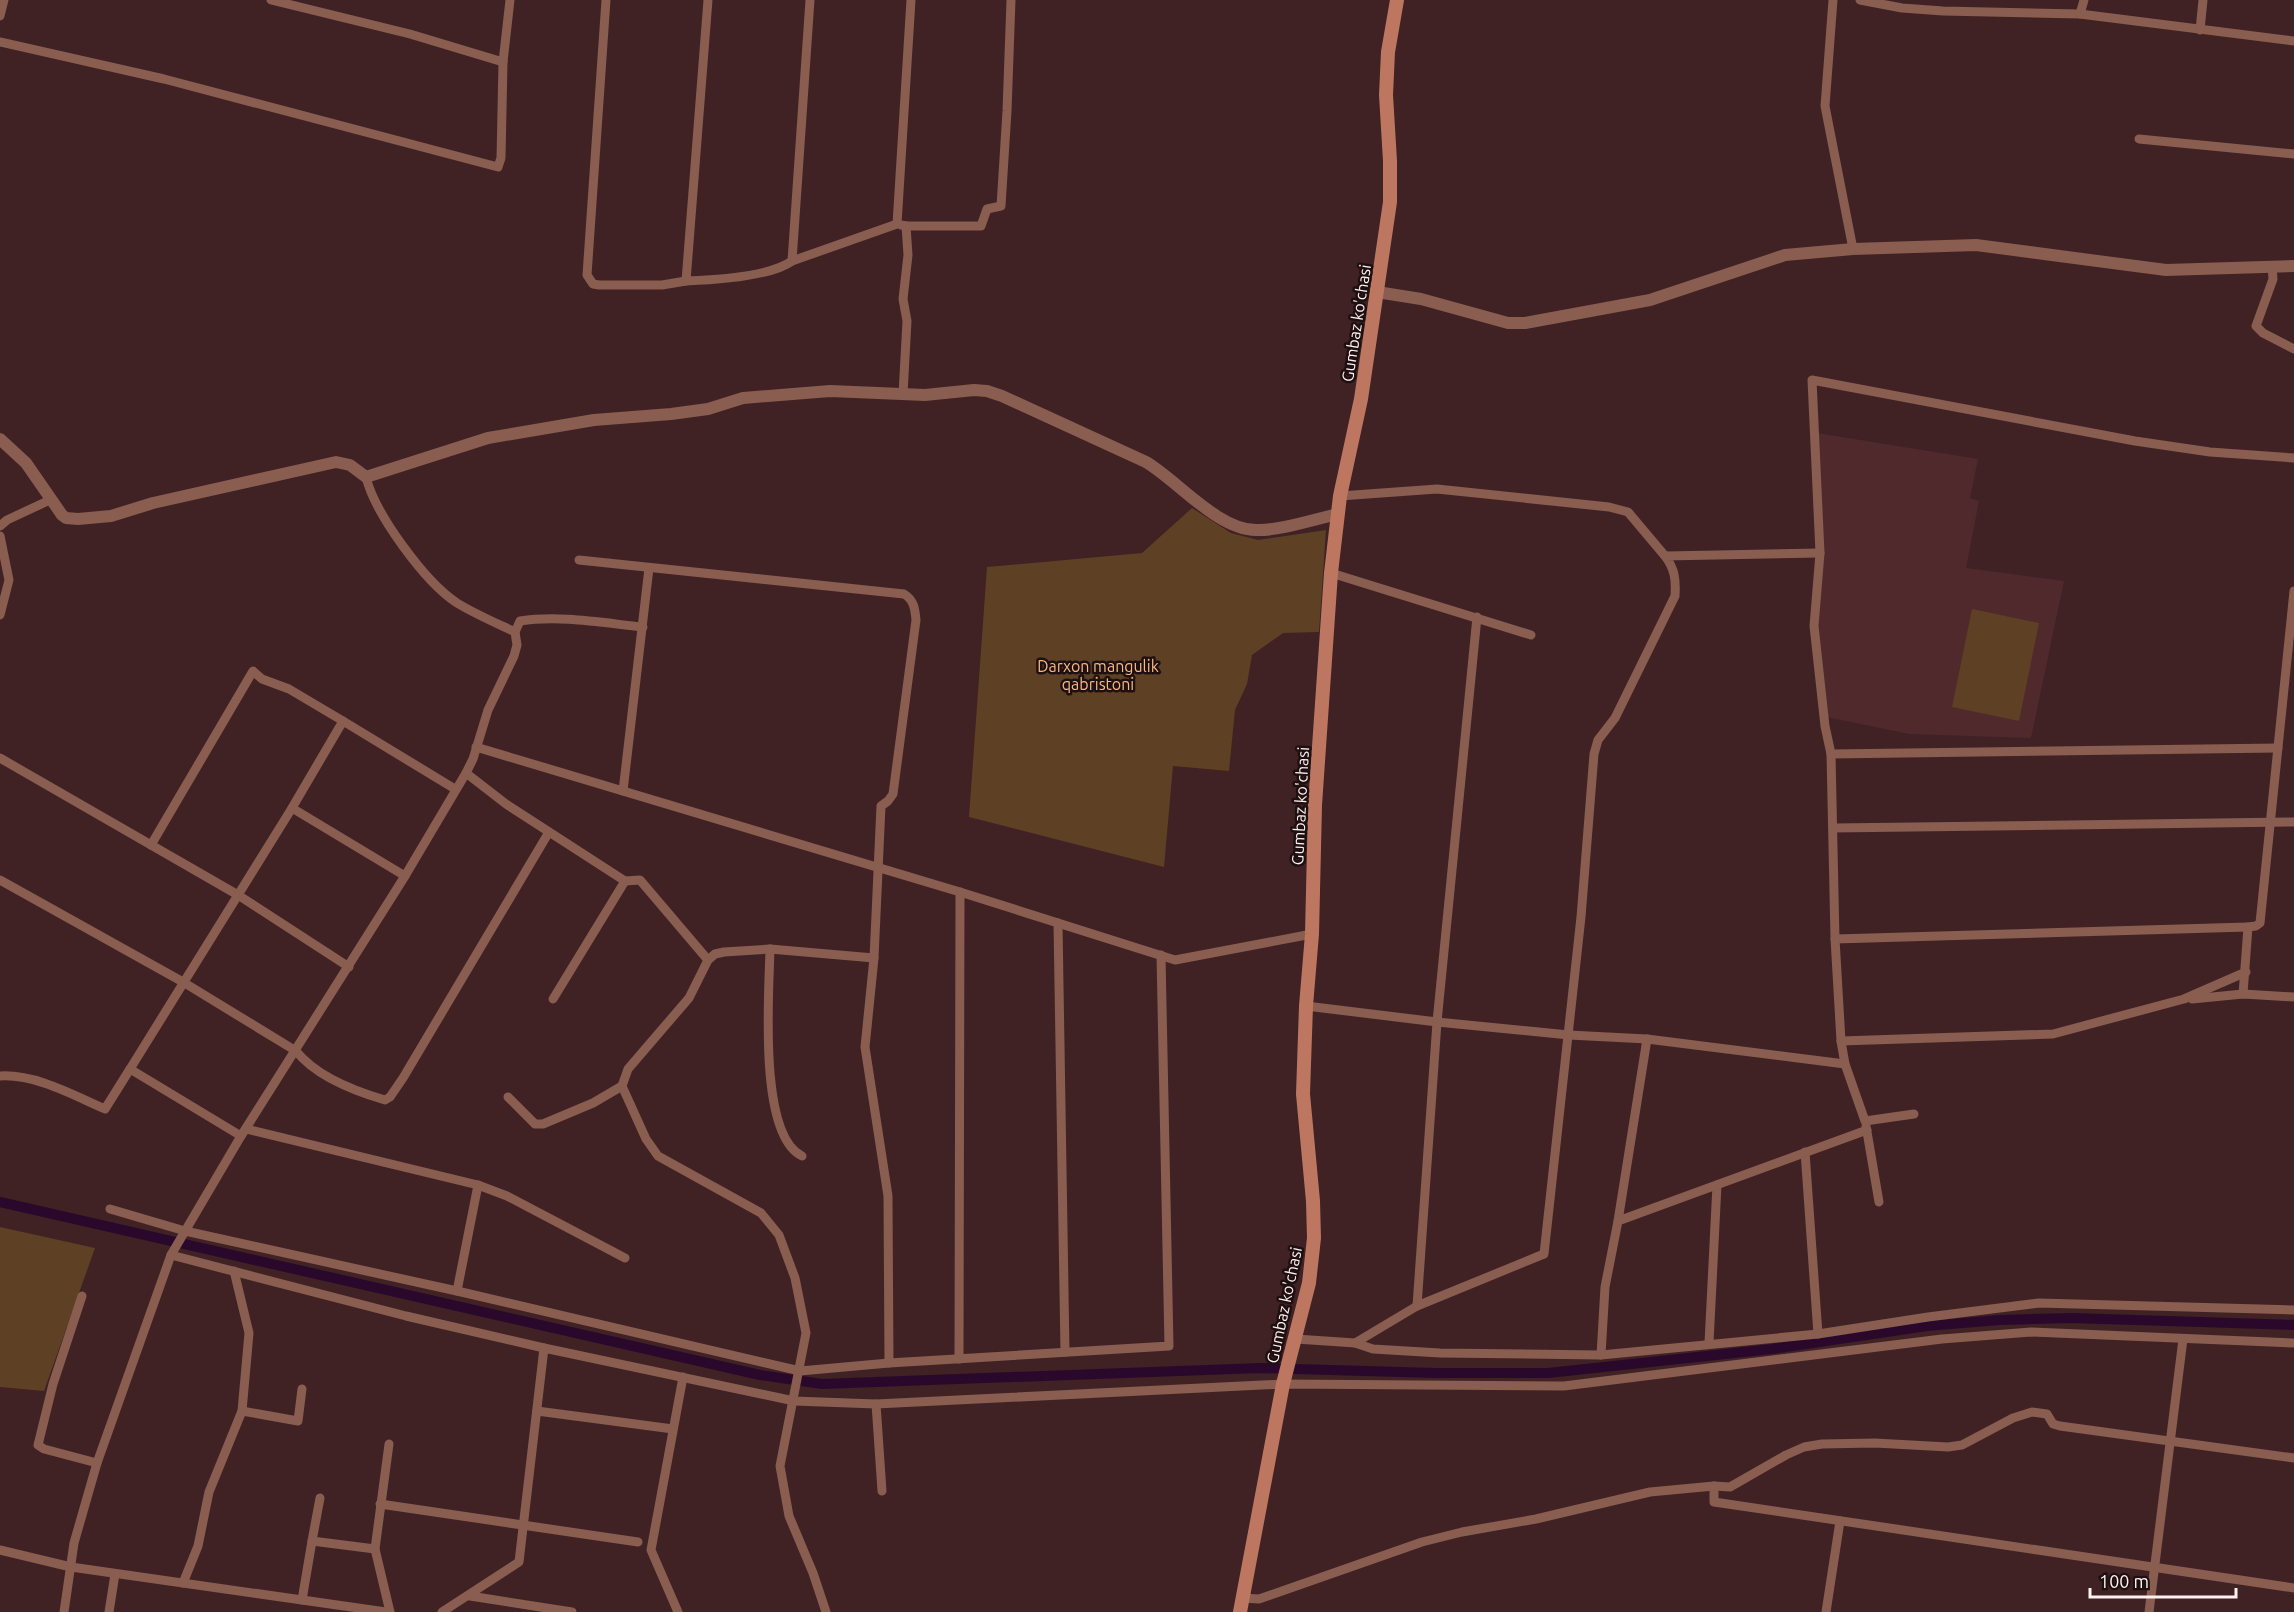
<svg xmlns="http://www.w3.org/2000/svg" width="2294" height="1612" viewBox="0 0 2294 1612" font-family="Ubuntu,sans-serif">
  <style>
    .built { fill: #50292d }
    .green { fill: #5e4024 }
    .lines { fill: none; stroke-linecap: round; stroke-linejoin: round }
    .canal { stroke: #2a082c; stroke-width: 10 }
    .minor { stroke: #895d4f; stroke-width: 9 }
    .tertiary { stroke: #895d4f; stroke-width: 12 }
    .secondary { stroke: #bd7761; stroke-width: 14 }
    .labels { text-anchor: middle; dominant-baseline: central; stroke-width: 5; stroke-linejoin: round; paint-order: stroke }
    .street-label { font-size: 16px; fill: #fff1f2; stroke: #1e0f11 }
    .park-label { font-size: 16px; fill: #fbb97d; stroke: #1e0f11 }
  </style>
  <rect width="100%" height="100%" fill="#402124"/>
  <path class="built" d="M 1817,433 L 1978,459 L 1970,498 L 1979,501 L 1966,568 L 2064,581 L 2031,738 L 1909,734 L 1827,717 L 1816,625 Z"/>
  <g class="green">
    <path d="M 1192,508 L 1231,533 L 1258,540 L 1326,530 L 1319,632 L 1283,633 L 1252,655 L 1247,684 L 1235,710 L 1229,771 L 1173,766 L 1164,867 L 969,817 L 987,567 L 1142,553 Z"/>
    <path d="M 1972,609 L 2039,623 L 2019,721 L 1952,707 Z"/>
    <path d="M 0,1227 L 95,1248 L 44,1391 L 0,1387 Z"/>
  </g>
  <g class="lines">
    <path class="canal" d="M 0,1202 L 760,1375 L 822,1384 L 1261,1368 L 1435,1373 L 1548,1373 L 1772,1349 L 1927,1326 L 1999,1320 L 2071,1318 L 2294,1325"/>
    <g class="minor">
      <path d="M 271,0 L 410,34 L 503,62"/>
      <path d="M 606,0 L 587,275 L 593,284 L 599,285 L 662,285 L 686,281"/>
      <path d="M 708,0 L 686,281 C 713,280 770,277 792,261 L 897,224 L 911,0"/>
      <path d="M 1833,0 L 1825,106 L 1853,249"/>
      <path d="M 1860,0 L 1902,8 L 1943,11 L 2080,14 L 2294,41"/>
      <path d="M 2080,14 L 2084,0"/>
      <path d="M 0,16 L 4,0"/>
      <path d="M 2200,30 L 2203,0"/>
      <path d="M 0,42 L 164,79 L 498,167 L 501,158 L 503,62 L 510,0"/>
      <path d="M 2139,139 L 2294,154"/>
      <path d="M 901,225 L 906,226 L 908,255 L 903,299 L 907,321 L 903,394"/>
      <path d="M 906,226 L 981,226 L 987,209 L 1001,206 L 1007,111 L 1011,0"/>
      <path d="M 792,261 L 810,0"/>
      <path d="M 2272,267 L 2273,279 L 2256,326 L 2263,333 L 2294,349"/>
      <path d="M 1340,496 L 1437,489 L 1609,507 L 1628,512 L 1665,556"/>
      <path d="M 0,526 L 7,520 L 52,499"/>
      <path d="M 0,536 L 9,580 L 0,615"/>
      <path d="M 579,560 L 904,594 C 914,600 915,609 916,620 L 893,794 L 888,801 L 881,806 L 874,958 L 770,949 L 724,952 L 715,954 L 708,960 L 689,998 L 628,1069 L 622,1086 L 646,1139 L 658,1156 L 761,1213 L 779,1235 L 795,1278 L 806,1333 L 780,1466 L 789,1516 L 813,1573 L 826,1612"/>
      <path d="M 1331,573 L 1531,635"/>
      <path d="M 515,632 L 520,621 C 560,615 603,623 643,627"/>
      <path d="M 476,747 L 960,892 L 1175,960 L 1312,934"/>
      <path d="M 1831,754 L 2278,748"/>
      <path d="M 0,758 L 238,895 L 349,967"/>
      <path d="M 466,773 L 506,804 L 625,881 L 640,880 L 708,960"/>
      <path d="M 623,791 L 649,568"/>
      <path d="M 292,808 L 405,876"/>
      <path d="M 1833,828 L 2294,822"/>
      <path d="M 151,845 L 253,671 L 262,679 L 289,689 L 343,721"/>
      <path d="M 0,880 L 183,982 L 296,1051 C 316,1076 354,1091 385,1100 L 390,1097 L 403,1078 L 549,832"/>
      <path d="M 1058,923 L 1065,1352"/>
      <path d="M 1835,939 L 2248,927"/>
      <path d="M 770,949 C 769,993 758,1135 802,1156"/>
      <path d="M 874,958 L 865,1047 L 888,1196 L 889,1363"/>
      <path d="M 2243,994 L 2248,927 L 2256,926 L 2260,923 L 2294,591"/>
      <path d="M 553,999 L 625,881"/>
      <path d="M 2192,999 L 2243,994 L 2294,997"/>
      <path d="M 1306,1006 L 1437,1022 L 1569,1035 L 1647,1039 L 1845,1064"/>
      <path d="M 1841,1041 L 2053,1034 L 2184,999 L 2246,972"/>
      <path d="M 0,1076 C 36,1074 73,1095 105,1109 L 130,1069"/>
      <path d="M 508,1097 L 535,1124 L 543,1124 L 593,1103 L 622,1086"/>
      <path d="M 1914,1114 L 1865,1121 L 1845,1064 L 1841,1041 L 1835,939 L 1831,754 L 1825,726 L 1814,626 L 1820,553 L 1812,380 L 2135,441 L 2210,452 L 2294,458"/>
      <path d="M 1866,1126 L 1879,1202"/>
      <path d="M 246,1129 L 478,1185 L 507,1196 L 625,1258"/>
      <path d="M 241,1136 L 130,1069 L 292,808 L 343,721 L 455,789"/>
      <path d="M 1805,1152 L 1818,1334"/>
      <path d="M 110,1209 L 185,1231 L 457,1291 L 800,1371 L 889,1363 L 1169,1346 L 1161,955"/>
      <path d="M 1618,1221 L 1647,1039"/>
      <path d="M 171,1255 L 406,1316 L 544,1348"/>
      <path d="M 457,1291 L 478,1185"/>
      <path d="M 82,1296 L 53,1384 L 38,1445 L 44,1449 L 97,1463"/>
      <path d="M 1417,1306 L 1437,1022 L 1477,617"/>
      <path d="M 1296,1339 L 1355,1343 L 1373,1349 L 1440,1353 L 1601,1355 L 1818,1334 L 1928,1317 L 2039,1303 L 2294,1310"/>
      <path d="M 1355,1343 L 1417,1306 L 1544,1254 L 1581,917 L 1594,754 L 1598,740 L 1615,718 L 1675,596 C 1676,580 1675,569 1665,556 L 1820,553"/>
      <path d="M 1709,1343 L 1717,1185"/>
      <path d="M 1601,1355 L 1605,1287 L 1618,1221 L 1867,1130"/>
      <path d="M 959,1359 L 960,892"/>
      <path d="M 876,1404 L 882,1491"/>
      <path d="M 242,1411 L 298,1421 L 302,1389"/>
      <path d="M 537,1411 L 673,1429"/>
      <path d="M 389,1444 L 375,1549 L 390,1612"/>
      <path d="M 1714,1486 L 1714,1502 L 2294,1588"/>
      <path d="M 320,1498 L 312,1541 L 375,1549"/>
      <path d="M 380,1504 L 638,1542"/>
      <path d="M 0,1550 L 71,1567 L 386,1612"/>
      <path d="M 183,1583 L 198,1546 L 209,1492 L 242,1411 L 249,1333 L 234,1271"/>
      <path d="M 470,1596 L 572,1612"/>
      <path d="M 1242,1598 L 1259,1599 L 1422,1542 L 1462,1532 L 1536,1519 L 1650,1492 L 1714,1486 L 1730,1487 L 1786,1455 L 1804,1447 L 1822,1444 L 1875,1443 L 1948,1447 L 1962,1445 L 2013,1418 L 2032,1412 L 2047,1414 L 2053,1424 L 2060,1426 L 2294,1458"/>
      <path d="M 302,1600 L 312,1541"/>
      <path d="M 64,1612 L 74,1543 L 97,1463 L 171,1255 L 241,1136 L 405,876 L 466,773 L 473,759 L 488,710 L 514,656 L 517,645 L 515,632 C 496,623 475,614 457,603 C 425,582 375,514 366,477"/>
      <path d="M 109,1612 L 115,1574"/>
      <path d="M 442,1612 L 519,1562 L 544,1348 L 794,1401 L 876,1404 L 1283,1384 L 1564,1386 L 1942,1339 L 2031,1332 L 2294,1343"/>
      <path d="M 678,1612 L 651,1550 L 683,1377"/>
      <path d="M 1826,1612 L 1840,1521"/>
      <path d="M 2149,1612 L 2183,1339"/>
    </g>
    <g class="tertiary">
      <path d="M 1377,292 L 1421,299 L 1508,323 L 1525,323 L 1650,300 L 1785,255 L 1853,249 L 1976,245 L 2166,270 L 2294,266"/>
      <path d="M 0,439 L 26,463 L 62,515 L 66,518 L 78,519 L 111,516 L 153,503 L 336,462 L 350,465 L 366,477 L 488,438 L 594,420 L 671,414 L 708,409 L 743,398 L 830,391 L 925,395 L 974,390 L 987,391 L 1002,396 L 1146,462 C 1178,481 1218,530 1256,530 C 1279,531 1315,519 1338,514"/>
    </g>
    <path class="secondary" d="M 1240,1612 L 1283,1384 L 1309,1283 L 1314,1238 L 1313,1201 L 1303,1094 L 1306,1006 L 1312,934 L 1315,805 L 1331,573 L 1340,496 L 1361,399 L 1390,202 L 1390,161 L 1386,95 L 1388,52 L 1397,0"/>
  </g>
  <g class="labels">
    <g class="street-label">
      <text transform="translate(1356 323) rotate(-81)">Gumbaz ko'chasi</text>
      <text transform="translate(1300 806) rotate(-87)">Gumbaz ko'chasi</text>
      <text transform="translate(1284 1305) rotate(-78)">Gumbaz ko'chasi</text>
    </g>
    <g class="park-label">
      <text x="1098" y="666">Darxon mangulik<tspan x="1098" dy="18">qabristoni</tspan></text>
    </g>
  </g>
  <path d="M2090 1588v9h146v-9" fill="none" stroke="#fff1f2" stroke-width="3"/>
  <text x="2099" y="1588" font-size="18" fill="#fff1f2" stroke="#1e0f11" stroke-width="4.5" paint-order="stroke">100 m</text>
</svg>
